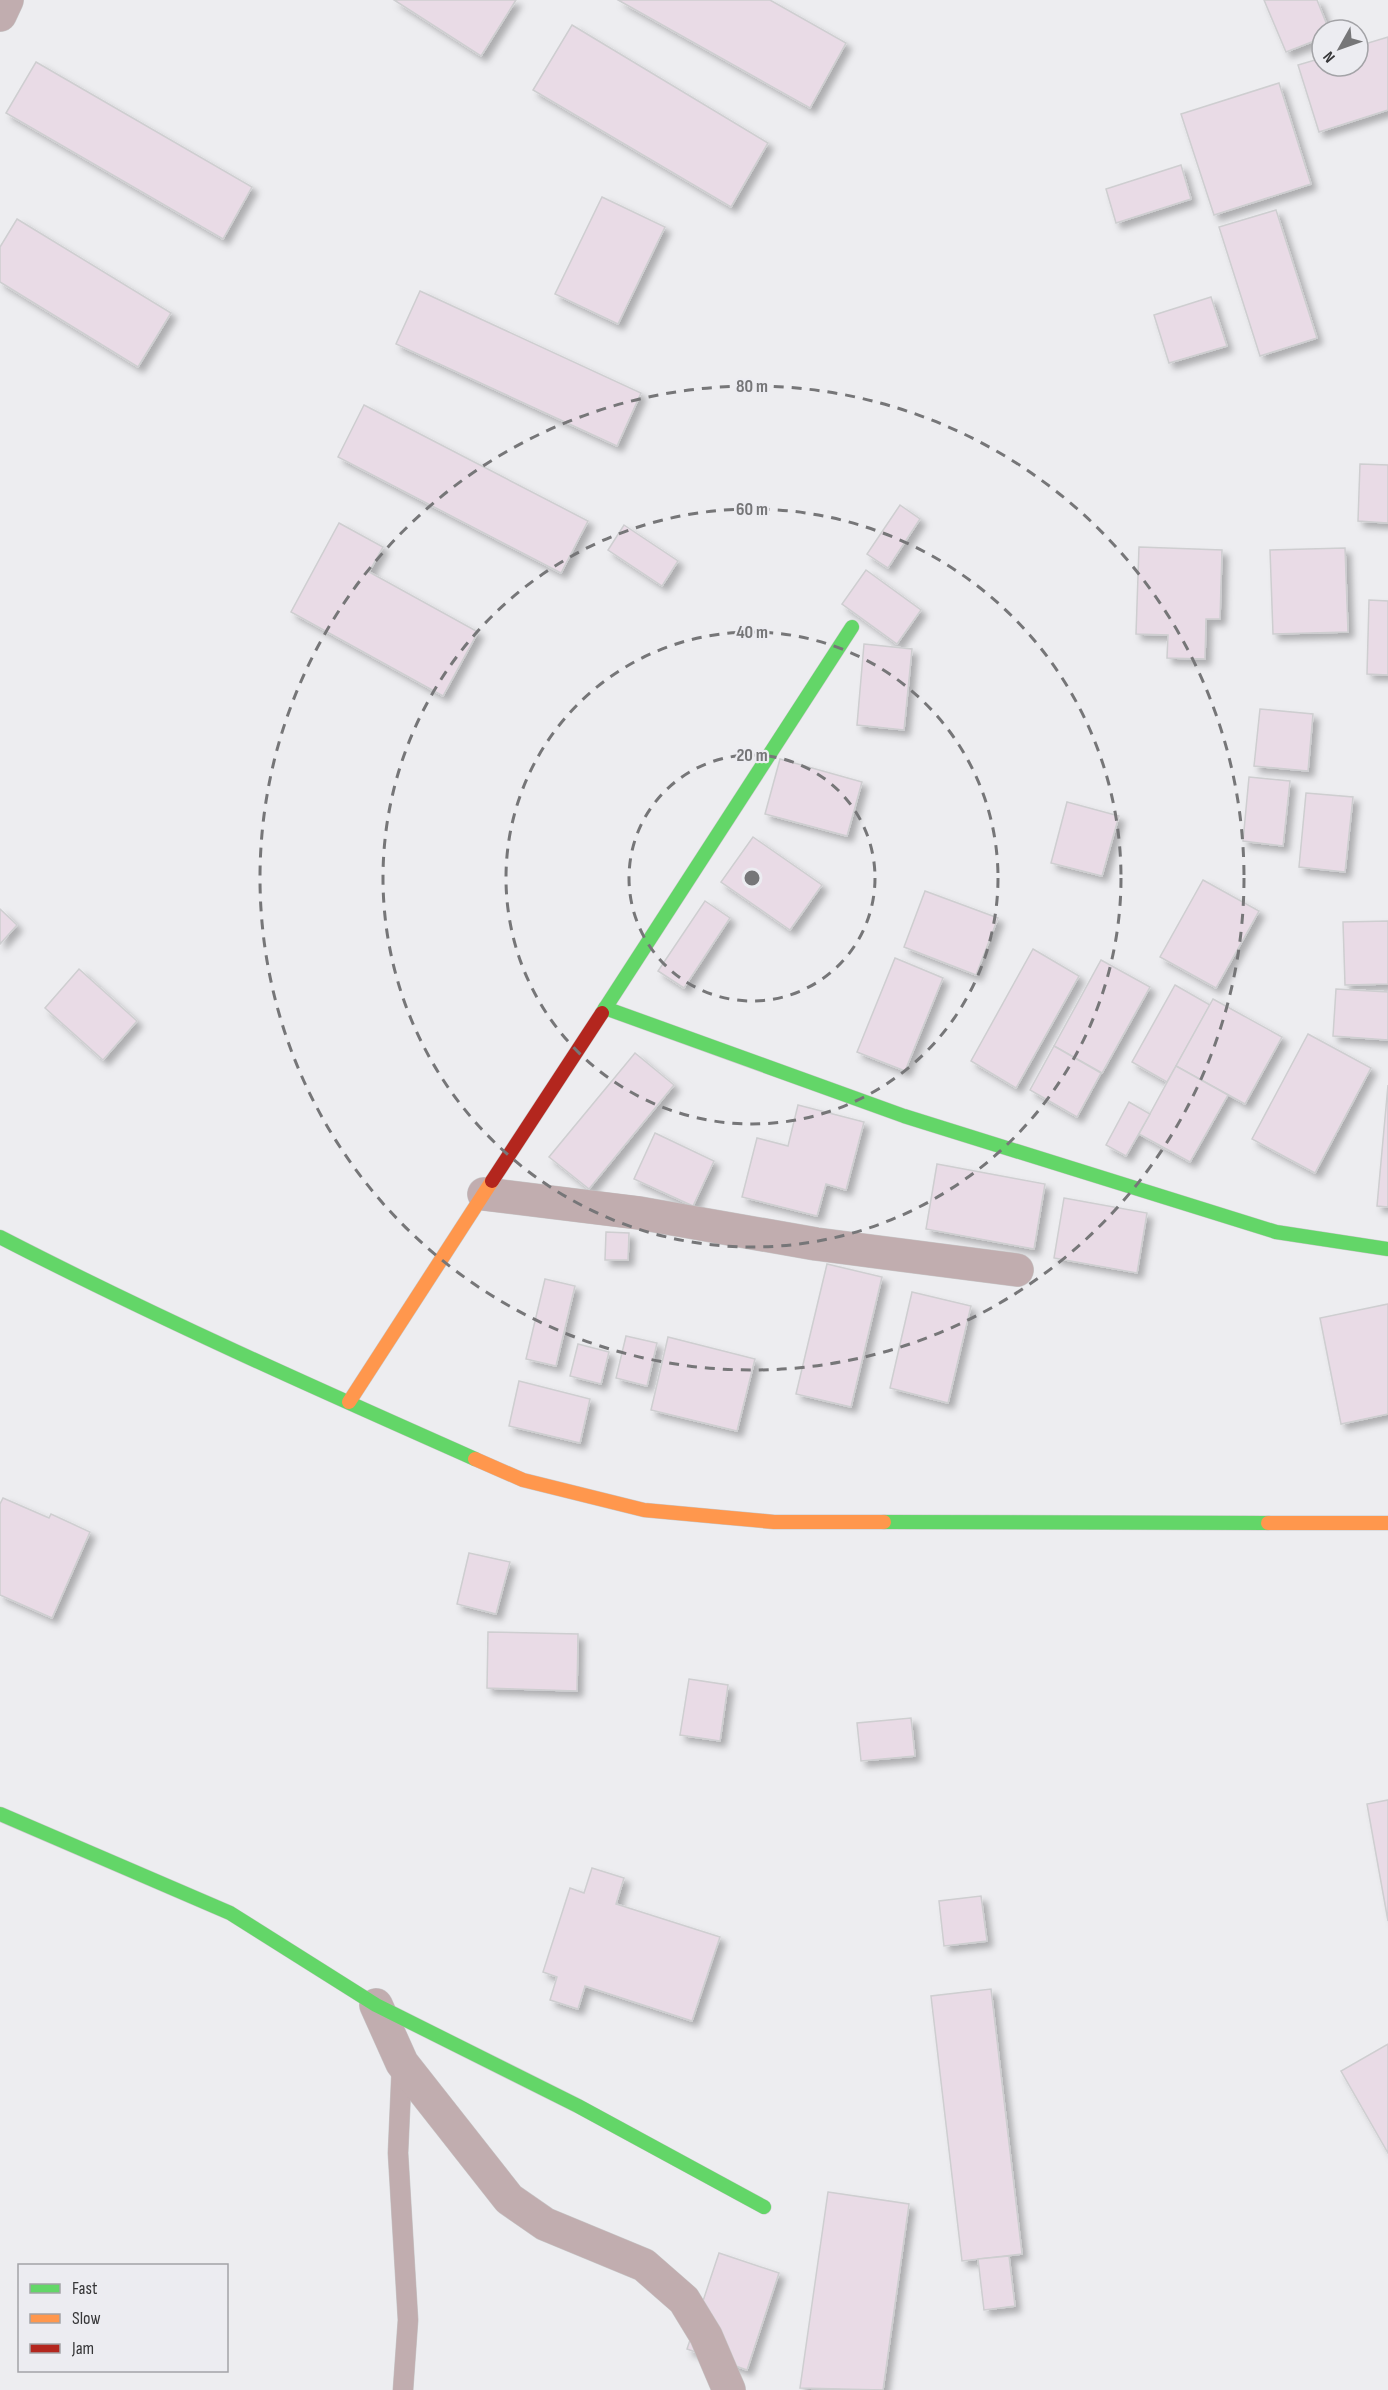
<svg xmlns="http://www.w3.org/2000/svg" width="1388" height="2390" viewBox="0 0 1388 2390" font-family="'Sofia Sans Condensed',sans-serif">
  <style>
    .building { fill: #e9dbe6; stroke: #ceced0; stroke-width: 1.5; filter: url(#shadow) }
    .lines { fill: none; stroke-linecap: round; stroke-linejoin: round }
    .lane-casing { stroke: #c9c9ca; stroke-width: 21 }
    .street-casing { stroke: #c9c9ca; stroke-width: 34 }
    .fast-casing { stroke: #c9c9ca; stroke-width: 15 }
    .slow-casing { stroke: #c9c9ca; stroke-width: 15 }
    .jam-casing { stroke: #c9c9ca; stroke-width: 15 }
    .lane { stroke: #c1adaf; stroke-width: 20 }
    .street { stroke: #c1adaf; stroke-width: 33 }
    .fast { stroke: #63d668; stroke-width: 14 }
    .slow { stroke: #ff974d; stroke-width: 14 }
    .jam { stroke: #b3261e; stroke-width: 14 }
    .ring { fill: none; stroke: #767678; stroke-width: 3; stroke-dasharray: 10 8 }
    .centre { fill: #767678; stroke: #ececf1; stroke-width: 3 }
    .ring-label { font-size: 18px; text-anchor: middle; font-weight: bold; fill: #767678; stroke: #ececf1; stroke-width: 4.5; stroke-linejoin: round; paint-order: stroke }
  </style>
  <defs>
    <filter id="shadow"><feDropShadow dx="5.5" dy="5.5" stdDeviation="3" flood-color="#0004"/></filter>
  </defs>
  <rect width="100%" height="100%" fill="#ededf0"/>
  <g class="building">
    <path d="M 394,0 L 516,0 L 481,56 Z"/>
    <path d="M 618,0 L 770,0 L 846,43 L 810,108 Z"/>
    <path d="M 1264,0 L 1317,0 L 1329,30 L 1322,30 L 1322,38 L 1286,52 Z"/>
    <path d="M 572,25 L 768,143 L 731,207 L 533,90 Z"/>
    <path d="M 1388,37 L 1388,110 L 1319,132 L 1298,65 L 1322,58 L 1322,66 L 1358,66 L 1358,46 Z"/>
    <path d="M 36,62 L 252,187 L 223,239 L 6,113 Z"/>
    <path d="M 1279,83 L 1311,184 L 1214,215 L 1181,114 Z"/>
    <path d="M 1181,165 L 1191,199 L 1116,223 L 1106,189 Z"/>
    <path d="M 602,197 L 665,227 L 618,324 L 555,294 Z"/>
    <path d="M 1276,210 L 1317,338 L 1260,356 L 1219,227 Z"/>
    <path d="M 17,219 L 171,313 L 138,367 L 0,282 L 0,247 Z"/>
    <path d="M 420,291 L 641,393 L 617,446 L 396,344 Z"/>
    <path d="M 1211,297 L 1227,346 L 1169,363 L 1154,315 Z"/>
    <path d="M 364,405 L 588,521 L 561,573 L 338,457 Z"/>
    <path d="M 1360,464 L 1388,465 L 1388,523 L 1358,521 Z"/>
    <path d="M 900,505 L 920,519 L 888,568 L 867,554 Z"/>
    <path d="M 339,523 L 383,547 L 369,572 L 478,632 L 443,696 L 291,612 Z"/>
    <path d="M 624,525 L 678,561 L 662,586 L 608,550 Z"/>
    <path d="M 1139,547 L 1222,550 L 1220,619 L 1206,619 L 1205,659 L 1167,658 L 1168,635 L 1136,634 Z"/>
    <path d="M 1345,548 L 1348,632 L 1273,634 L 1270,550 Z"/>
    <path d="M 866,570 L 921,610 L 897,644 L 842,604 Z"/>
    <path d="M 1369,600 L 1388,601 L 1388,675 L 1367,674 Z"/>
    <path d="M 864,644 L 912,649 L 904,730 L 857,725 Z"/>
    <path d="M 1260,709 L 1313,714 L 1308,771 L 1254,766 Z"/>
    <path d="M 780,759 L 862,782 L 847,836 L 765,814 Z"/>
    <path d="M 1249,777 L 1290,781 L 1283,846 L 1243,841 Z"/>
    <path d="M 1306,793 L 1353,797 L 1345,872 L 1299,867 Z"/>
    <path d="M 1067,802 L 1119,816 L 1102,876 L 1051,863 Z"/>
    <path d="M 753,837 L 822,885 L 790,930 L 721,882 Z"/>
    <path d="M 1203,880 L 1259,911 L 1216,988 L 1160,957 Z"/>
    <path d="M 925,891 L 998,918 L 976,975 L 904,947 Z"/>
    <path d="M 705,901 L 730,918 L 684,988 L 658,971 Z"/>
    <path d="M 0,909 L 17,925 L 0,944 Z"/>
    <path d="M 1388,921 L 1388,984 L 1345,985 L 1343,922 Z"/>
    <path d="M 1033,949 L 1079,976 L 1016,1088 L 971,1061 Z"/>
    <path d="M 895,958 L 943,978 L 905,1071 L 857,1052 Z"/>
    <path d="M 1101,960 L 1150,987 L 1102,1073 L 1054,1046 Z"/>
    <path d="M 79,969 L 137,1021 L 103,1060 L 45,1008 Z"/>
    <path d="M 1175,985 L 1210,1005 L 1167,1082 L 1132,1062 Z"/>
    <path d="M 1336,989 L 1388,992 L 1388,1040 L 1333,1036 Z"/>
    <path d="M 1213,999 L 1282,1037 L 1245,1104 L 1176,1066 Z"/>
    <path d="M 1308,1034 L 1371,1068 L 1315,1173 L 1252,1139 Z"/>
    <path d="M 1054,1046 L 1101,1073 L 1077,1117 L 1030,1090 Z"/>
    <path d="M 635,1053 L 674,1085 L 589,1189 L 549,1157 Z"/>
    <path d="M 1176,1066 L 1228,1095 L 1190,1162 L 1139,1134 Z"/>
    <path d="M 1388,1085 L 1388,1207 L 1377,1206 Z"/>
    <path d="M 1129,1102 L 1150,1114 L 1126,1156 L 1106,1145 Z"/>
    <path d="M 798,1105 L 864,1122 L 846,1190 L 826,1184 L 817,1216 L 742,1197 L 757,1138 L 788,1146 Z"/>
    <path d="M 655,1133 L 714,1161 L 693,1206 L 634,1179 Z"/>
    <path d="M 937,1164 L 1045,1184 L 1034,1249 L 926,1229 Z"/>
    <path d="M 1064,1198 L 1147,1213 L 1137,1273 L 1054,1258 Z"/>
    <path d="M 606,1232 L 629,1233 L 628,1260 L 605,1260 Z"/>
    <path d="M 827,1264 L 882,1277 L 851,1407 L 796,1394 Z"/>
    <path d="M 545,1279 L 575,1286 L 556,1366 L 526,1359 Z"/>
    <path d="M 912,1292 L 971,1306 L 948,1403 L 890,1388 Z"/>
    <path d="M 1388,1304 L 1388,1414 L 1341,1424 L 1320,1318 Z"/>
    <path d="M 626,1336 L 657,1343 L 647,1386 L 616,1378 Z"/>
    <path d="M 668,1337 L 755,1359 L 737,1431 L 651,1410 Z"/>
    <path d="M 578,1344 L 609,1352 L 601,1384 L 570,1376 Z"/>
    <path d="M 519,1381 L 590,1399 L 580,1443 L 509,1426 Z"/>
    <path d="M 3,1498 L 49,1518 L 51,1514 L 90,1532 L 52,1618 L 0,1595 L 0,1504 Z"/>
    <path d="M 469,1553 L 510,1562 L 496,1614 L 457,1604 Z"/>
    <path d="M 488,1632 L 578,1634 L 577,1691 L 487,1688 Z"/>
    <path d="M 689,1679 L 728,1685 L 720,1741 L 680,1735 Z"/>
    <path d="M 911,1718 L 915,1756 L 861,1761 L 857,1723 Z"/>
    <path d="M 1388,1800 L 1388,1921 L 1367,1804 Z"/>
    <path d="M 592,1868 L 624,1878 L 616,1904 L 720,1937 L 692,2021 L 585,1986 L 578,2009 L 550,2000 L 557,1977 L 543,1972 L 570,1888 L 584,1893 Z"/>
    <path d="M 981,1896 L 987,1941 L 944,1946 L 939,1901 Z"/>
    <path d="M 991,1989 L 1022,2254 L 962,2261 L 931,1996 Z"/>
    <path d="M 1388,2044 L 1388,2153 L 1341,2071 Z"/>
    <path d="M 828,2192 L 909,2204 L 883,2390 L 800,2388 Z"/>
    <path d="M 719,2253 L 779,2273 L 747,2370 L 687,2349 Z"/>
    <path d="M 1009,2256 L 1015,2306 L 984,2310 L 978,2259 Z"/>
  </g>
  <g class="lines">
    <g class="lane-casing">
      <path id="lane" d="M 402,2063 L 398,2153 L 408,2320 L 403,2390"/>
    </g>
    <g class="street-casing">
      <g id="street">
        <path d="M 0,15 L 7,0"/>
        <path d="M 484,1194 L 639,1213 L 816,1244 L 1017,1270"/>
        <path d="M 376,2005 L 402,2063 L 509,2199 L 545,2224 L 644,2265 L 684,2300 L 706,2336 L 729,2390"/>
      </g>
    </g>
    <g class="fast-casing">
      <g id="fast">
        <path d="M 605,1008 L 904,1116 L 1276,1232 L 1388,1249"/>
        <path d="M 602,1013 L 852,627"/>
        <path d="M 0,1237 C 155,1317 315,1388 475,1459"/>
        <path d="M 884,1522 L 1268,1523"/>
        <path d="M 0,1814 L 230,1913 L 376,2005 L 578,2106 L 764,2207"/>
      </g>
    </g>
    <g class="slow-casing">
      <g id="slow">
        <path d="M 349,1402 L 492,1181"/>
        <path d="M 475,1459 L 523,1480 L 644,1510 L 774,1522 L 884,1522"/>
        <path d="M 1268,1523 L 1388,1523"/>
      </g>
    </g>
    <g class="jam-casing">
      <path id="jam" d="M 492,1181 L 602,1013"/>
    </g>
    <use href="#lane" class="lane"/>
    <use href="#street" class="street"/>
    <use href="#fast" class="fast"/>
    <use href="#slow" class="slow"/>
    <use href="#jam" class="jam"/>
  </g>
  <g class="ring">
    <circle cx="752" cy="878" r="123"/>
    <circle cx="752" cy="878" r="246"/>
    <circle cx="752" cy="878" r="369"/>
    <circle cx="752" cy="878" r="492"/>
  </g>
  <circle cx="752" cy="878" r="9" class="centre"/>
  <g class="ring-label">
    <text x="752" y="392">80 m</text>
    <text x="752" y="515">60 m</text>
    <text x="752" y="638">40 m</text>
    <text x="752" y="761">20 m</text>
  </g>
  <rect x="18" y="2264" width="210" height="108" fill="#ececf1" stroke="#a3a3a7" stroke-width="1.5"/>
  <rect x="30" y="2284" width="30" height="9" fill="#63d668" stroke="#a3a3a7" stroke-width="1.5"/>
  <text x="72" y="2294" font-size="18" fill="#363638">Fast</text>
  <rect x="30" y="2314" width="30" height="9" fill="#ff974d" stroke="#a3a3a7" stroke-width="1.5"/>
  <text x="72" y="2324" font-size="18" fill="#363638">Slow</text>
  <rect x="30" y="2344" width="30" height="9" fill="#b3261e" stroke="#a3a3a7" stroke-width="1.5"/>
  <text x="72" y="2354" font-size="18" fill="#363638">Jam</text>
  <g transform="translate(1340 48) rotate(230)"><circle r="28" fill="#ececf1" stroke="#a3a3a7" stroke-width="1.5"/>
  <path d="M0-4.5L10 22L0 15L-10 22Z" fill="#767678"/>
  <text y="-9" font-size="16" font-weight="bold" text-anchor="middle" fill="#363638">N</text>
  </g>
</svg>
